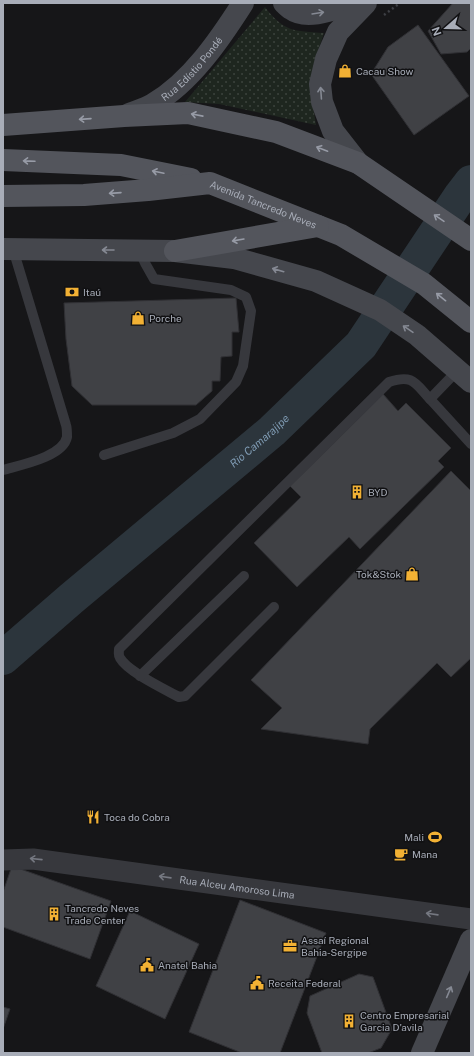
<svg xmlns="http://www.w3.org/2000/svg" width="474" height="1056" viewBox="0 0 474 1056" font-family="'Public Sans',sans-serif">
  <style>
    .park { fill: url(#park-dots) }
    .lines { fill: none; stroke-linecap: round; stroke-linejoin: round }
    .river { stroke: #2c353c; stroke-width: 34 }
    .building { fill: #404145; stroke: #303034 }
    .path { stroke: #3d3f44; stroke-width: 2.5; stroke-dasharray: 2 3; stroke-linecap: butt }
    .lane { stroke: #37383d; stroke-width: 10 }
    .street { stroke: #37383d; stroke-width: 21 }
    .secondary { stroke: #45474d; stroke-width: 22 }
    .primary { stroke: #53555c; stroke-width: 22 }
    .oneway { stroke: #858993 }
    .oneway2 { stroke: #979ba6 }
    .oneway3 { stroke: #757881 }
    .labels { text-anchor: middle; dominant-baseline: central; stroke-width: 3; stroke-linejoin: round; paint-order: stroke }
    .street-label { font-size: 10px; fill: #a8adb8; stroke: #111113 }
    .poi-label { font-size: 10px; fill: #a8adb8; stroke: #111113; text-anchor: start }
    .water-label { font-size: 11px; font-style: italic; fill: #7f9bb3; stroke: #111113 }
  </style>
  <defs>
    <pattern id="park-dots" width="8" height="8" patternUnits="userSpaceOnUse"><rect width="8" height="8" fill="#1e261f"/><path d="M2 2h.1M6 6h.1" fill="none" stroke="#3c433d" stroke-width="1.8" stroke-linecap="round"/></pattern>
  </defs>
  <rect width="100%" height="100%" fill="#161618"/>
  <path class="park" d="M 265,7 C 284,32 294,31 324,33 L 314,63 L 311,94 L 316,125 L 219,104 L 185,102 Z"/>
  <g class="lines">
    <path class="river" id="s1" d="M 3,658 L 72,598 L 272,431 L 361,345 L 461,195 L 471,182"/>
  </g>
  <g class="building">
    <path d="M 453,3 L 471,3 L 471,48 L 467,52 L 441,54 L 428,31 Z"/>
    <path d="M 418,25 L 469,96 L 414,135 L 371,74 L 388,47 Z"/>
    <path d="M 236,298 L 239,332 L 232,332 L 232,356 L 221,357 L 220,381 L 212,381 L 212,391 L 196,405 L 92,405 L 72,386 L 66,339 L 64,303 Z"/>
    <path d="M 383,394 L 398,411 L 406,403 L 451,448 L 438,461 L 444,467 L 360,549 L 349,537 L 297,587 L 254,543 L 301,497 L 290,486 Z"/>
    <path d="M 451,471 L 471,491 L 471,658 L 451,677 L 437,663 L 370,729 L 368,744 L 261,729 L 282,708 L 251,680 Z"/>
    <path d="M 12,866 L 111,901 L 90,959 L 3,927 L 3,892 Z"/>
    <path d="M 240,900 L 326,933 L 280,1053 L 242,1053 L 189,1032 Z"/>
    <path d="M 130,911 L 199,944 L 165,1019 L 96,986 Z"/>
    <path d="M 359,974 L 373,977 L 392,1029 L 381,1048 L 368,1053 L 322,1053 L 307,1013 L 310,996 Z"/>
    <path d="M 3,1007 L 10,1009 L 3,1029 Z"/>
  </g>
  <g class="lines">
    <path class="path" d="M 384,15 L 400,3"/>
    <g class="lane">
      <path d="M 430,399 L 471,444"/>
      <path d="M 104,455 L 173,433 L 200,419 L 236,382 L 243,366 L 251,311 L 246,297 L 231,290 L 154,279 L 145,263 L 139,250"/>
      <path d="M 3,470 C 20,465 63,457 67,437 C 67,433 67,428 66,425 L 13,249"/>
      <path d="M 274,607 L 185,696 L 179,697 C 164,689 128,672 120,658 C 118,655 119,653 119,649 L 389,382 C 413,374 415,383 430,399 L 458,370"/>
      <path d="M 140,676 L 244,576"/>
    </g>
    <path class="street" id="s2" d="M 3,860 L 33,859 L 471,919"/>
    <g class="secondary">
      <path d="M 284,3 C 286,5 289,8 291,9 C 307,21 338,8 355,3"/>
      <path id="s3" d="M 127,115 C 136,111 145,109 153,104 C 191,82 220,39 243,3"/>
      <path d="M 358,163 L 333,131 L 322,102 L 320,84 L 326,59 L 338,32 L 366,3"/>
      <path d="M 3,249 L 175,251 L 234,258 L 316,281 L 380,310 L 417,335 L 471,382"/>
      <path d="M 422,1053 L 471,940"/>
    </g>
    <g class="primary">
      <path d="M 3,125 L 124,116 L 188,113 L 276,132 L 358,163 L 471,240"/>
      <path d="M 3,160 L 121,165 L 191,179"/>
      <path id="s4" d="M 3,196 L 84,195 L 148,190 L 210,183 L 341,235 L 424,284 L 471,322"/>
      <path d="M 175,251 L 318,226"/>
    </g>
  </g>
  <defs><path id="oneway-shaft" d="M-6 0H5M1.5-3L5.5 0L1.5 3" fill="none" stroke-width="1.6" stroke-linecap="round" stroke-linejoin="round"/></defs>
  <g class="oneway">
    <use href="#oneway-shaft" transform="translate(318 13) rotate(-9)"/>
    <use href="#oneway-shaft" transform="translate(321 93) rotate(-94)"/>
    <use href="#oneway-shaft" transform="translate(108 250) rotate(-180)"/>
    <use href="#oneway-shaft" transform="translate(278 270) rotate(-164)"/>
    <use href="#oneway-shaft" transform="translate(408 329) rotate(-146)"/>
    <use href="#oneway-shaft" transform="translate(449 992) rotate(-67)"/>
  </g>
  <g class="oneway2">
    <use href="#oneway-shaft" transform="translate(197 115) rotate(-169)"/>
    <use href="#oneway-shaft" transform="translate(85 119) rotate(176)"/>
    <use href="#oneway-shaft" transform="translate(322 149) rotate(-159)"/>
    <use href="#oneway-shaft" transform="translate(29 161) rotate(-178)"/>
    <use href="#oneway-shaft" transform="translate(158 172) rotate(-168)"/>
    <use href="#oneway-shaft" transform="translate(115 193) rotate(176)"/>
    <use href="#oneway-shaft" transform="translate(439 218) rotate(-146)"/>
    <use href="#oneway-shaft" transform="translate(238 240) rotate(170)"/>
    <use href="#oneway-shaft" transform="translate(441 297) rotate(-141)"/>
  </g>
  <g class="oneway3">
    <use href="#oneway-shaft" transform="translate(36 859) rotate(-174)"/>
    <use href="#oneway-shaft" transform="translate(165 877) rotate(-172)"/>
    <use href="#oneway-shaft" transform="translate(432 914) rotate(-172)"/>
  </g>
  <defs>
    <g id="shop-bare" transform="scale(1.08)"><path d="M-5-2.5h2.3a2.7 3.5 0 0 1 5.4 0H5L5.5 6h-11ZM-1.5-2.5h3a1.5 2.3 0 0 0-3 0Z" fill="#f2b134" stroke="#111113" stroke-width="2.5" paint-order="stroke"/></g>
    <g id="bank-bare" transform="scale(1.08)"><path d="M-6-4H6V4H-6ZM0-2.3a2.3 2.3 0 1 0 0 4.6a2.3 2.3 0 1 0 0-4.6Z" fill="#f2b134" stroke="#111113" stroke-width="2.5" paint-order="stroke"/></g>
    <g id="building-bare" transform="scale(1.08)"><path d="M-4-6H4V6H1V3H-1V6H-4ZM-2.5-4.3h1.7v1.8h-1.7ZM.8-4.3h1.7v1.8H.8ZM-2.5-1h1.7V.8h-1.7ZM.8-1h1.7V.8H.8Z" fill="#f2b134" stroke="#111113" stroke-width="2.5" paint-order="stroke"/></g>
    <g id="restaurant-bare" transform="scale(1.08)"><path d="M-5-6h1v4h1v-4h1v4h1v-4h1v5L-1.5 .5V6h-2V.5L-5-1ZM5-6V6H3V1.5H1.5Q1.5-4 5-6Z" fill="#f2b134" stroke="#111113" stroke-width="2.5" paint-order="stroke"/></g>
    <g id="stadium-bare" transform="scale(1.08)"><path d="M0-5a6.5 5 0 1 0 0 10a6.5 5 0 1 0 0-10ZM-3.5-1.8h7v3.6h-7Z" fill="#f2b134" stroke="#111113" stroke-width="2.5" paint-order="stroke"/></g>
    <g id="cafe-bare" transform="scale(1.08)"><path d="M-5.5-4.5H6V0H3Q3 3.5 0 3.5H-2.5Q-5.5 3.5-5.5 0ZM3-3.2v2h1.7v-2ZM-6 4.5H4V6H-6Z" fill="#f2b134" stroke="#111113" stroke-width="2.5" paint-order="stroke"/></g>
    <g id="office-bare" transform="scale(1.08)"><path d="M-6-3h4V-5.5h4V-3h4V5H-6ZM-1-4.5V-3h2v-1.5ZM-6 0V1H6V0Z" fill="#f2b134" stroke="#111113" stroke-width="2.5" paint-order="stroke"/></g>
    <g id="civic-bare" transform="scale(1.08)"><path d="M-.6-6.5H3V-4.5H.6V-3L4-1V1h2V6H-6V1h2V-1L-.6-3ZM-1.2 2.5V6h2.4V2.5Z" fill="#f2b134" stroke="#111113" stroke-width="2.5" paint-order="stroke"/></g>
  </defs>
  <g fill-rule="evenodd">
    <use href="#shop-bare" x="345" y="71"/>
    <use href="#bank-bare" x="72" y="292"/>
    <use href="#shop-bare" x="138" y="318"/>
    <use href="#building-bare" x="357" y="492"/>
    <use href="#shop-bare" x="412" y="574"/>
    <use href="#restaurant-bare" x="93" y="817"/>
    <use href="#stadium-bare" x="435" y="837"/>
    <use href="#cafe-bare" x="401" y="854"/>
    <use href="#building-bare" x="54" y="914"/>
    <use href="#office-bare" x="290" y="946"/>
    <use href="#civic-bare" x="147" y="965"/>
    <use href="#civic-bare" x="257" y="983"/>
    <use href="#building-bare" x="349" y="1021"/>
  </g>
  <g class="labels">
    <g class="street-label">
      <text stroke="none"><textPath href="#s3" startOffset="81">Rua Edístio Pondé</textPath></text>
      <text stroke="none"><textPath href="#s4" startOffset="265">Avenida Tancredo Neves</textPath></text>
      <text stroke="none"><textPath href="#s2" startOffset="236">Rua Alceu Amoroso Lima</textPath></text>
    </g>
    <g class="poi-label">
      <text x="356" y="71">Cacau Show</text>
      <text x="83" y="292">Itaú</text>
      <text x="149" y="318">Porche</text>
      <text x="368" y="492">BYD</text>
      <text x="401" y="574" text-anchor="end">Tok&amp;Stok</text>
      <text x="104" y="817">Toca do Cobra</text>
      <text x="424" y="837" text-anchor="end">Mali</text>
      <text x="412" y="854">Mana</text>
      <text x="65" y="908">Tancredo Neves<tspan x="65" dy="12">Trade Center</tspan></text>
      <text x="301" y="940">Assaí Regional<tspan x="301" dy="12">Bahia-Sergipe</tspan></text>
      <text x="158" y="965">Anatel Bahia</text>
      <text x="268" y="983">Receita Federal</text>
      <text x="360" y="1015">Centro Empresarial<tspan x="360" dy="12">Garcia D'avila</tspan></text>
    </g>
    <g class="water-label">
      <text stroke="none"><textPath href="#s1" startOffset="336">Rio Camarajipe</textPath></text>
    </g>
  </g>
  <rect width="474" height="1056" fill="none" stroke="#a8adb8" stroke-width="8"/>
  <g transform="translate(446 28) rotate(250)" stroke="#111113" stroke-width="3" paint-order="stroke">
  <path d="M0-3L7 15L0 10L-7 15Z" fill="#a8adb8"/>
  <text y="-6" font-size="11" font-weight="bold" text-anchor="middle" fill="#a8adb8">N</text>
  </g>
</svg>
